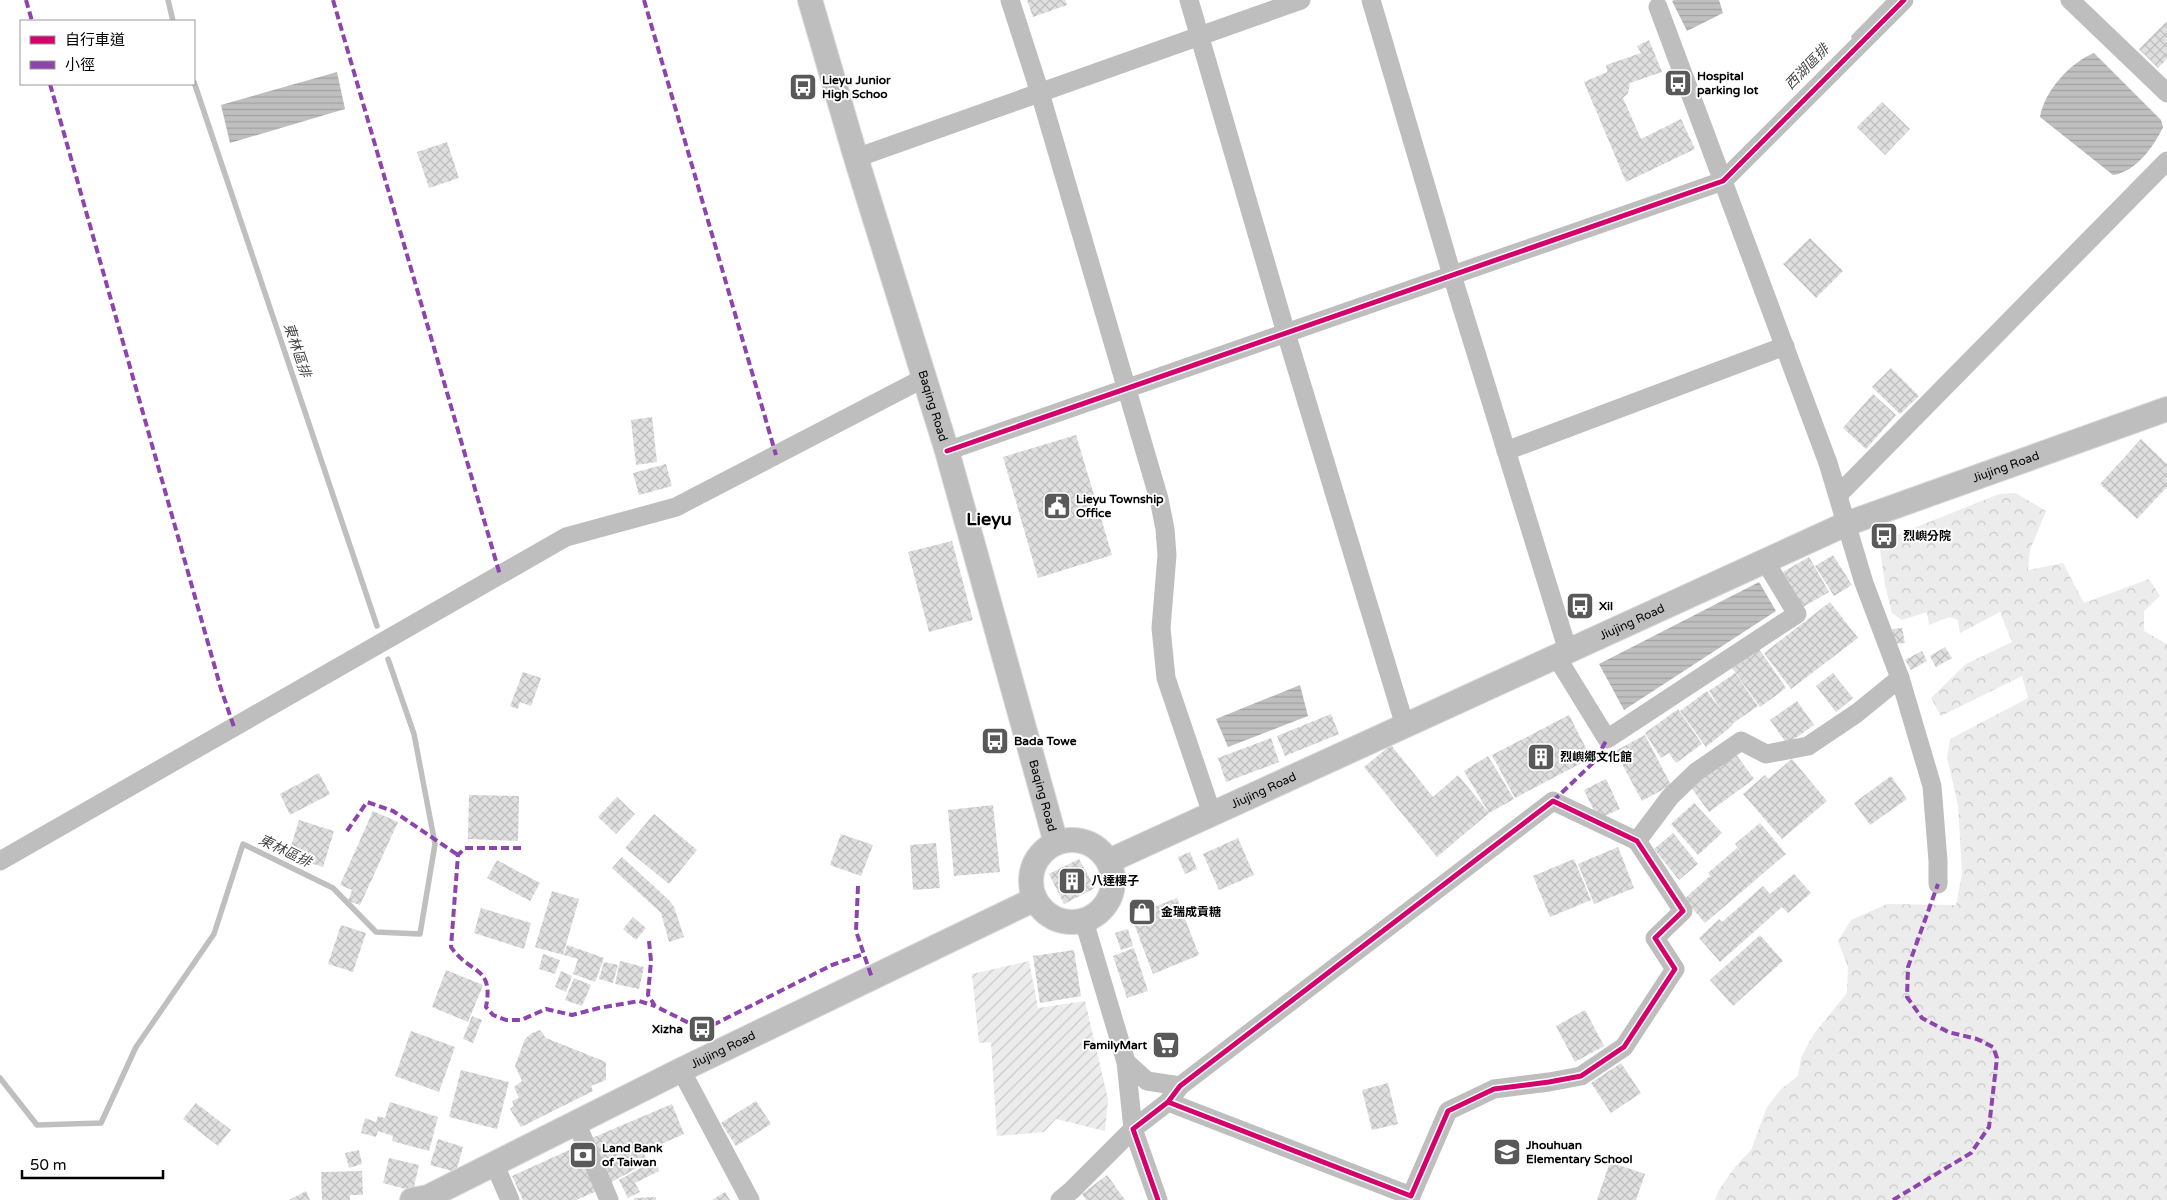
<svg xmlns="http://www.w3.org/2000/svg" width="2167" height="1200" viewBox="0 0 2167 1200" font-family="'Varela Round','Noto Sans TC',sans-serif">
  <style>
    .forest { fill: url(#forest-crowns) }
    .garden { fill: url(#garden-furrows) }
    .water { fill: url(#water-rules) }
    .lines { fill: none; stroke-linecap: round; stroke-linejoin: round }
    .stream { stroke: #bfbfbf; stroke-width: 5.5 }
    .building { fill: url(#building-cross-hatch) }
    .major-casing { stroke: #dbdbdb; stroke-width: 26 }
    .minor { stroke: #bebebe; stroke-width: 19 }
    .major { stroke: #bebebe; stroke-width: 24 }
    .quiet { stroke: #8e44ad; stroke-width: 4; stroke-dasharray: 8 4; stroke-linecap: butt }
    .cycleway-casing { stroke: #fff; stroke-width: 8 }
    .cycleway { stroke: #d6006c; stroke-width: 5 }
    .labels { text-anchor: middle; dominant-baseline: central; stroke-width: 4; stroke-linejoin: round; paint-order: stroke }
    .poi-label { font-size: 12px; font-weight: bold; fill: #000; stroke: #fff; text-anchor: start }
    .street-label { font-size: 12px; fill: #000; stroke: #fff }
    .water-label { font-size: 14px; font-style: italic; fill: #444; stroke: #fff }
    .district-label { font-size: 18px; font-weight: bold; fill: #000; stroke: #fff }
  </style>
  <defs>
    <pattern id="forest-crowns" width="20" height="18" patternUnits="userSpaceOnUse" patternTransform="scale(1.25)"><rect width="20" height="18" fill="#ececec"/><path d="M2 6a3 3 0 1 1 6 0M12 15a3 3 0 1 1 6 0" fill="none" stroke="#c9c9c9"/></pattern>
    <pattern id="garden-furrows" width="10" height="10" patternUnits="userSpaceOnUse" patternTransform="scale(1.25)"><rect width="10" height="10" fill="#ececec"/><path d="M-1 1l2-2M0 10L10 0M9 11l2-2" fill="none" stroke="#c9c9c9"/></pattern>
    <pattern id="water-rules" width="6" height="5" patternUnits="userSpaceOnUse" patternTransform="scale(1.25)"><rect width="6" height="5" fill="#bfbfbf"/><path d="M0 2.5h6" fill="none" stroke="#a2a2a2"/></pattern>
    <pattern id="building-cross-hatch" width="8" height="8" patternUnits="userSpaceOnUse" patternTransform="scale(1.25)"><rect width="8" height="8" fill="#dfdfdf"/><path d="M0 0l8 8M0 8l8-8" fill="none" stroke="#bebebe"/></pattern>
  </defs>
  <rect width="100%" height="100%" fill="#fff"/>
  <path class="forest" d="M 2016,493 L 2046,511 L 2030,550 L 2028,570 L 2063,563 L 2084,603 L 2149,579 L 2160,596 L 2144,611 L 2144,631 L 2167,644 L 2167,1200 L 1715,1200 L 1719,1190 L 1735,1167 L 1751,1150 L 1767,1107 L 1781,1089 L 1798,1076 L 1801,1058 L 1813,1035 L 1847,993 L 1848,967 L 1838,941 L 1851,920 L 1887,904 L 1956,905 L 1962,873 L 1958,805 L 1947,757 L 1950,739 L 2028,698 L 2022,676 L 1941,716 L 1931,698 L 1966,664 L 2012,642 L 2000,612 L 1960,633 L 1958,620 L 1949,617 L 1929,625 L 1927,612 L 1902,620 L 1892,613 L 1885,585 L 1879,542 L 1999,494 Z"/>
  <path class="garden" d="M 1029,961 L 1038,1008 L 1085,1001 L 1108,1099 L 1105,1131 L 1056,1119 L 1044,1132 L 997,1136 L 991,1042 L 979,1043 L 972,974 Z"/>
  <g class="water">
    <path d="M 1674,0 L 1719,0 L 1723,13 L 1687,31 L 1672,1 Z"/>
    <path d="M 2094,53 L 2161,120 L 2163,127 C 2154,146 2136,172 2113,175 L 2040,117 C 2044,91 2071,62 2094,53 Z"/>
    <path d="M 337,72 L 345,109 L 230,143 L 221,105 Z"/>
    <path d="M 1759,582 L 1776,611 L 1624,710 L 1599,664 Z"/>
    <path d="M 1300,685 L 1308,716 L 1228,747 L 1216,719 Z"/>
  </g>
  <g class="lines">
    <g class="stream">
      <path d="M 168,0 L 173,21"/>
      <path d="M 1854,37 L 1890,0"/>
      <path d="M 194,82 L 377,626"/>
      <path d="M 0,1078 L 37,1125 L 101,1123 L 136,1047 L 214,934 L 243,844 L 333,888 L 376,932 L 420,934 L 435,844 L 414,734 L 388,659"/>
    </g>
  </g>
  <g class="building">
    <path d="M 1027,0 L 1065,0 L 1067,5 L 1033,17 Z"/>
    <path d="M 2167,21 L 2167,59 L 2158,68 L 2139,49 Z"/>
    <path d="M 1649,40 L 1662,72 L 1630,83 L 1628,93 L 1623,98 L 1641,139 L 1681,119 L 1695,149 L 1626,182 L 1584,82 L 1607,72 L 1606,65 L 1641,53 L 1637,46 Z"/>
    <path d="M 1882,102 L 1910,129 L 1885,155 L 1857,127 Z"/>
    <path d="M 447,142 L 459,178 L 429,188 L 417,152 Z"/>
    <path d="M 1810,238 L 1843,271 L 1816,298 L 1783,264 Z"/>
    <path d="M 1891,368 L 1919,396 L 1900,414 L 1872,387 Z"/>
    <path d="M 1873,394 L 1896,415 L 1866,449 L 1843,428 Z"/>
    <path d="M 652,417 L 657,462 L 636,465 L 631,420 Z"/>
    <path d="M 1076,435 L 1112,555 L 1038,578 L 1003,457 Z"/>
    <path d="M 2141,439 L 2167,464 L 2167,487 L 2137,519 L 2100,484 Z"/>
    <path d="M 666,464 L 672,486 L 639,495 L 633,473 Z"/>
    <path d="M 952,541 L 973,620 L 929,632 L 908,552 Z"/>
    <path d="M 1833,555 L 1852,585 L 1834,596 L 1815,566 Z"/>
    <path d="M 1809,557 L 1829,592 L 1803,607 L 1783,572 Z"/>
    <path d="M 1830,602 L 1858,638 L 1791,689 L 1764,653 Z"/>
    <path d="M 1902,628 L 1905,643 L 1894,644 L 1892,629 Z"/>
    <path d="M 1945,647 L 1952,658 L 1936,667 L 1930,656 Z"/>
    <path d="M 1759,649 L 1786,688 L 1760,707 L 1732,668 Z"/>
    <path d="M 1922,651 L 1927,661 L 1911,670 L 1905,660 Z"/>
    <path d="M 523,672 L 541,678 L 531,706 L 520,702 L 518,709 L 510,706 Z"/>
    <path d="M 1735,673 L 1758,706 L 1732,724 L 1733,725 L 1706,747 L 1680,711 L 1707,691 L 1722,711 L 1709,691 Z"/>
    <path d="M 1833,673 L 1853,698 L 1836,712 L 1816,686 Z"/>
    <path d="M 1797,701 L 1814,725 L 1787,744 L 1770,720 Z"/>
    <path d="M 1678,709 L 1702,744 L 1676,763 L 1669,753 L 1661,758 L 1645,733 Z"/>
    <path d="M 1331,714 L 1339,734 L 1285,756 L 1277,736 Z"/>
    <path d="M 1569,715 L 1591,758 L 1515,798 L 1492,755 Z"/>
    <path d="M 1645,735 L 1671,785 L 1642,801 L 1615,751 Z"/>
    <path d="M 1271,738 L 1279,762 L 1226,782 L 1218,758 Z"/>
    <path d="M 1391,745 L 1433,797 L 1458,775 L 1489,813 L 1437,857 L 1364,767 Z"/>
    <path d="M 1735,753 L 1754,779 L 1709,812 L 1690,786 Z"/>
    <path d="M 1488,756 L 1514,799 L 1489,813 L 1464,771 Z"/>
    <path d="M 1792,759 L 1827,801 L 1782,839 L 1743,794 L 1765,775 L 1768,779 Z"/>
    <path d="M 319,773 L 330,794 L 290,815 L 280,794 Z"/>
    <path d="M 1891,776 L 1907,799 L 1870,825 L 1854,803 Z"/>
    <path d="M 1606,779 L 1620,809 L 1598,819 L 1584,790 Z"/>
    <path d="M 469,795 L 519,796 L 518,841 L 468,839 Z"/>
    <path d="M 617,797 L 635,814 L 616,834 L 598,817 Z"/>
    <path d="M 1694,803 L 1722,833 L 1698,855 L 1671,824 Z"/>
    <path d="M 993,805 L 1000,872 L 954,876 L 948,810 Z"/>
    <path d="M 373,811 L 398,822 L 360,905 L 348,901 L 352,890 L 340,885 Z"/>
    <path d="M 654,814 L 697,850 L 669,884 L 625,848 Z"/>
    <path d="M 299,820 L 334,831 L 323,867 L 288,856 Z"/>
    <path d="M 1760,823 L 1786,854 L 1705,923 L 1684,899 L 1710,876 L 1708,873 L 1737,848 L 1745,857 L 1735,844 Z"/>
    <path d="M 1673,833 L 1698,864 L 1679,880 L 1654,849 Z"/>
    <path d="M 841,834 L 873,845 L 861,876 L 830,865 Z"/>
    <path d="M 1238,838 L 1254,875 L 1219,890 L 1203,854 Z"/>
    <path d="M 936,843 L 940,888 L 913,890 L 910,845 Z"/>
    <path d="M 1618,847 L 1634,888 L 1594,904 L 1578,864 Z"/>
    <path d="M 1190,852 L 1197,869 L 1185,874 L 1178,857 Z"/>
    <path d="M 622,857 L 670,901 L 674,907 L 684,937 L 669,942 L 661,913 L 612,868 Z"/>
    <path d="M 1079,859 L 1095,888 L 1064,904 L 1049,874 Z"/>
    <path d="M 1574,859 L 1591,900 L 1550,917 L 1533,876 Z"/>
    <path d="M 497,860 L 540,883 L 530,901 L 487,878 Z"/>
    <path d="M 1794,874 L 1811,893 L 1788,913 L 1782,907 L 1720,962 L 1699,938 L 1719,919 L 1722,922 L 1763,886 L 1770,894 Z"/>
    <path d="M 552,891 L 579,899 L 563,955 L 535,947 Z"/>
    <path d="M 1177,898 L 1199,955 L 1153,974 L 1131,916 Z"/>
    <path d="M 481,908 L 531,923 L 524,949 L 474,933 Z"/>
    <path d="M 633,917 L 646,928 L 636,940 L 623,929 Z"/>
    <path d="M 341,925 L 366,933 L 353,972 L 328,964 Z"/>
    <path d="M 1128,929 L 1133,946 L 1121,950 L 1115,933 Z"/>
    <path d="M 1760,935 L 1783,961 L 1733,1006 L 1710,980 Z"/>
    <path d="M 567,945 L 604,958 L 595,982 L 573,974 L 578,959 L 564,955 Z"/>
    <path d="M 1134,948 L 1148,991 L 1127,998 L 1113,956 Z"/>
    <path d="M 1074,950 L 1081,996 L 1040,1003 L 1033,956 Z"/>
    <path d="M 543,954 L 560,960 L 555,974 L 539,969 Z"/>
    <path d="M 620,961 L 644,967 L 639,989 L 615,984 Z"/>
    <path d="M 604,962 L 618,965 L 613,983 L 599,979 Z"/>
    <path d="M 446,970 L 483,985 L 468,1022 L 432,1007 Z"/>
    <path d="M 561,971 L 572,976 L 566,992 L 555,987 Z"/>
    <path d="M 574,978 L 591,985 L 582,1006 L 565,1000 Z"/>
    <path d="M 1585,1010 L 1604,1046 L 1575,1062 L 1556,1026 Z"/>
    <path d="M 472,1016 L 482,1020 L 473,1043 L 463,1039 Z"/>
    <path d="M 540,1030 L 546,1038 L 606,1062 L 606,1080 L 591,1086 L 593,1091 L 521,1127 L 510,1109 L 514,1106 L 512,1101 L 519,1098 L 514,1087 L 522,1081 L 515,1066 L 525,1039 L 532,1033 Z"/>
    <path d="M 411,1031 L 455,1047 L 439,1092 L 395,1076 Z"/>
    <path d="M 1621,1063 L 1641,1093 L 1611,1113 L 1591,1083 Z"/>
    <path d="M 461,1070 L 509,1082 L 497,1129 L 449,1117 Z"/>
    <path d="M 1388,1083 L 1398,1124 L 1372,1130 L 1362,1090 Z"/>
    <path d="M 756,1101 L 771,1124 L 736,1146 L 721,1123 Z"/>
    <path d="M 390,1102 L 438,1117 L 429,1151 L 392,1141 L 393,1136 L 378,1131 L 376,1137 L 361,1133 L 365,1118 L 376,1122 L 378,1116 L 385,1118 Z"/>
    <path d="M 196,1103 L 231,1130 L 218,1146 L 183,1119 Z"/>
    <path d="M 672,1104 L 684,1134 L 643,1152 L 648,1162 L 610,1183 L 592,1138 Z"/>
    <path d="M 438,1139 L 463,1147 L 456,1172 L 430,1165 Z"/>
    <path d="M 578,1146 L 597,1191 L 576,1200 L 523,1200 L 512,1176 Z"/>
    <path d="M 359,1150 L 362,1164 L 349,1168 L 345,1153 Z"/>
    <path d="M 389,1158 L 419,1165 L 413,1191 L 383,1183 Z"/>
    <path d="M 655,1160 L 659,1171 L 635,1183 L 640,1192 L 628,1198 L 619,1180 Z"/>
    <path d="M 1610,1162 L 1645,1174 L 1636,1200 L 1597,1200 Z"/>
    <path d="M 362,1171 L 363,1195 L 350,1195 L 350,1200 L 322,1200 L 321,1172 Z"/>
    <path d="M 1107,1175 L 1125,1200 L 1086,1200 L 1082,1194 Z"/>
    <path d="M 306,1191 L 310,1200 L 289,1200 Z"/>
    <path d="M 725,1192 L 730,1200 L 712,1200 Z"/>
    <path d="M 656,1197 L 656,1200 L 634,1200 L 634,1198 Z"/>
  </g>
  <g class="lines">
    <g class="major-casing">
      <g id="major">
        <path id="s1" d="M 810,0 L 856,158 L 947,451 L 1056,843"/>
        <circle cx="1072" cy="881" r="41"/>
        <path id="s2" d="M 1109,861 L 1846,524 L 2167,409"/>
        <path id="s3" d="M 412,1200 L 428,1197 L 681,1070 L 1035,899"/>
      </g>
    </g>
    <g class="minor">
      <path d="M 1010,0 L 1040,93 L 1159,499 L 1165,529 L 1167,555 L 1161,628 L 1166,678 L 1212,814"/>
      <path d="M 1189,0 L 1286,333 L 1405,726"/>
      <path d="M 1371,0 L 1452,275 L 1568,651"/>
      <path d="M 2070,0 L 2167,93"/>
      <path d="M 1658,7 L 1828,463 L 1864,583 L 1900,678 L 1932,786 L 1938,861 L 1938,884"/>
      <path d="M 856,158 L 1301,0"/>
      <path d="M 947,451 L 1723,181 L 1904,0"/>
      <path d="M 1506,451 L 1785,346"/>
      <path d="M 1838,495 L 2167,161"/>
      <path d="M 1556,656 L 1607,739 L 1797,614 L 1765,561"/>
      <path d="M 1637,841 L 1670,797 L 1696,772 L 1741,741 L 1766,754 L 1808,746 L 1857,713 L 1900,678"/>
      <path d="M 0,861 L 566,537 L 676,507 L 924,378"/>
      <path d="M 1126,1062 L 1147,1081 L 1180,1086"/>
      <path d="M 681,1070 L 750,1200"/>
      <path d="M 576,1122 L 609,1200"/>
      <path d="M 494,1163 L 510,1200"/>
      <path d="M 1060,1200 L 1072,1190 L 1133,1129 L 1126,1062 L 1084,921"/>
      <path d="M 1158,1200 L 1133,1129 L 1168,1102 L 1180,1086 L 1553,801 L 1637,841 L 1683,911 L 1655,938 L 1675,969 L 1624,1047 L 1581,1076 L 1549,1082 L 1494,1089 L 1448,1111 L 1411,1196 L 1168,1102"/>
    </g>
    <use href="#major" class="major"/>
    <g class="quiet">
      <path d="M 26,0 L 32,21"/>
      <path d="M 333,0 L 500,575"/>
      <path d="M 644,0 L 776,455"/>
      <path d="M 50,84 L 221,689 L 234,727"/>
      <path d="M 1553,801 L 1595,761 L 1607,739"/>
      <path d="M 347,831 L 367,802 L 393,811 L 458,855"/>
      <path d="M 521,848 L 465,848 L 458,855 L 451,947 C 470,975 494,965 486,1007 L 493,1015 L 506,1020 L 521,1020 L 546,1009 L 572,1015 L 599,1008 L 639,1001 L 655,1006"/>
      <path d="M 858,886 L 856,931 L 872,978"/>
      <path d="M 649,941 L 651,961 L 648,995 L 655,1006 L 703,1030 L 832,965 L 863,954"/>
      <path d="M 1893,1200 L 1971,1153 L 1989,1127 L 1997,1058 L 1993,1047 L 1977,1039 L 1948,1032 L 1922,1018 L 1907,997 L 1908,967 L 1938,884"/>
    </g>
    <g class="cycleway-casing">
      <g id="cycleway">
        <path d="M 947,451 L 1723,181 L 1904,0"/>
        <path d="M 1158,1200 L 1133,1129 L 1168,1102 L 1180,1086 L 1553,801 L 1637,841 L 1683,911 L 1655,938 L 1675,969 L 1624,1047 L 1581,1076 L 1549,1082 L 1494,1089 L 1448,1111 L 1411,1196 L 1168,1102"/>
      </g>
    </g>
    <use href="#cycleway" class="cycleway"/>
  </g>
  <defs>
    <g id="bus-square" transform="scale(1.4375)"><rect x="-9" y="-9" width="18" height="18" rx="4" fill="#595959" stroke="#fff"/><path d="M-5-6H5V4H4V6H2V4H-2V6H-4V4H-5ZM-3.5-4V0h7V-4ZM-3.5 1.2v1.5H-2V1.2ZM2 1.2v1.5H3.5V1.2Z" fill="#fff"/></g>
    <g id="civic-square" transform="scale(1.4375)"><rect x="-9" y="-9" width="18" height="18" rx="4" fill="#595959" stroke="#fff"/><path d="M-.6-6.5H3V-4.5H.6V-3L4-1V1h2V6H-6V1h2V-1L-.6-3ZM-1.2 2.5V6h2.4V2.5Z" fill="#fff"/></g>
    <g id="building-square" transform="scale(1.4375)"><rect x="-9" y="-9" width="18" height="18" rx="4" fill="#595959" stroke="#fff"/><path d="M-4-6H4V6H1V3H-1V6H-4ZM-2.5-4.3h1.7v1.8h-1.7ZM.8-4.3h1.7v1.8H.8ZM-2.5-1h1.7V.8h-1.7ZM.8-1h1.7V.8H.8Z" fill="#fff"/></g>
    <g id="shop-square" transform="scale(1.4375)"><rect x="-9" y="-9" width="18" height="18" rx="4" fill="#595959" stroke="#fff"/><path d="M-5-2.5h2.3a2.7 3.5 0 0 1 5.4 0H5L5.5 6h-11ZM-1.5-2.5h3a1.5 2.3 0 0 0-3 0Z" fill="#fff"/></g>
    <g id="supermarket-square" transform="scale(1.4375)"><rect x="-9" y="-9" width="18" height="18" rx="4" fill="#595959" stroke="#fff"/><path d="M-6-5.5h2.5l.6 2H6L4.5 2H-2.5L-4.4-4H-6ZM-1.5 3.2a1.3 1.3 0 1 0 .1 0ZM3 3.2a1.3 1.3 0 1 0 .1 0Z" fill="#fff"/></g>
    <g id="school-square" transform="scale(1.4375)"><rect x="-9" y="-9" width="18" height="18" rx="4" fill="#595959" stroke="#fff"/><path d="M0-5L7-2L0 1L-7-2ZM-4 1L0 2.5L4 1V4Q0 6-4 4Z" fill="#fff"/></g>
    <g id="bank-square" transform="scale(1.4375)"><rect x="-9" y="-9" width="18" height="18" rx="4" fill="#595959" stroke="#fff"/><path d="M-6-4H6V4H-6ZM0-2.3a2.3 2.3 0 1 0 0 4.6a2.3 2.3 0 1 0 0-4.6Z" fill="#fff"/></g>
  </defs>
  <g fill-rule="evenodd">
    <use href="#bus-square" x="1678" y="83"/>
    <use href="#bus-square" x="803" y="87"/>
    <use href="#civic-square" x="1057" y="506"/>
    <use href="#bus-square" x="1884" y="536"/>
    <use href="#bus-square" x="1580" y="606"/>
    <use href="#bus-square" x="995" y="741"/>
    <use href="#building-square" x="1541" y="757"/>
    <use href="#building-square" x="1072" y="881"/>
    <use href="#shop-square" x="1142" y="912"/>
    <use href="#bus-square" x="702" y="1029"/>
    <use href="#supermarket-square" x="1166" y="1045"/>
    <use href="#school-square" x="1507" y="1152"/>
    <use href="#bank-square" x="583" y="1155"/>
  </g>
  <g class="labels">
    <g class="poi-label">
      <text x="1697" y="76">Hospital<tspan x="1697" dy="14">parking lot</tspan></text>
      <text x="822" y="80">Lieyu Junior<tspan x="822" dy="14">High Schoo</tspan></text>
      <text x="1076" y="499">Lieyu Township<tspan x="1076" dy="14">Office</tspan></text>
      <text x="1903" y="536">烈嶼分院</text>
      <text x="1599" y="606">Xil</text>
      <text x="1014" y="741">Bada Towe</text>
      <text x="1560" y="757">烈嶼鄉文化館</text>
      <text x="1091" y="881">八達樓子</text>
      <text x="1161" y="912">金瑞成貢糖</text>
      <text x="683" y="1029" text-anchor="end">Xizha</text>
      <text x="1147" y="1045" text-anchor="end">FamilyMart</text>
      <text x="1526" y="1145">Jhouhuan<tspan x="1526" dy="14">Elementary School</tspan></text>
      <text x="602" y="1148">Land Bank<tspan x="602" dy="14">of Taiwan</tspan></text>
    </g>
    <g class="street-label">
      <text stroke="none"><textPath href="#s1" startOffset="424">Baqing Road</textPath></text>
      <text stroke="none"><textPath href="#s2" startOffset="980">Jiujing Road</textPath></text>
      <text stroke="none"><textPath href="#s2" startOffset="575">Jiujing Road</textPath></text>
      <text stroke="none"><textPath href="#s2" startOffset="170">Jiujing Road</textPath></text>
      <text stroke="none"><textPath href="#s1" startOffset="829">Baqing Road</textPath></text>
      <text stroke="none"><textPath href="#s3" startOffset="346">Jiujing Road</textPath></text>
    </g>
    <g class="water-label">
      <text transform="translate(1807 67) rotate(-46)">西湖區排</text>
      <text transform="translate(297 350) rotate(71)">東林區排</text>
      <text transform="translate(285 851) rotate(26)">東林區排</text>
    </g>
    <g class="district-label">
      <text x="989" y="519">Lieyu</text>
    </g>
  </g>
  <rect x="20" y="20" width="175" height="65" fill="#ffffff" stroke="#999999"/>
  <rect x="30" y="36" width="25" height="8" fill="#d6006c" stroke="#999999"/>
  <text x="65" y="45" font-size="15" fill="#000000">自行車道</text>
  <rect x="30" y="61" width="25" height="8" fill="#8e44ad" stroke="#999999"/>
  <text x="65" y="70" font-size="15" fill="#000000">小徑</text>
  <path d="M22 1170v8h141v-8" fill="none" stroke="#000000" stroke-width="2.5"/>
  <text x="30" y="1170" font-size="15" fill="#000000" stroke="#ffffff" stroke-width="4" paint-order="stroke">50 m</text>
</svg>
